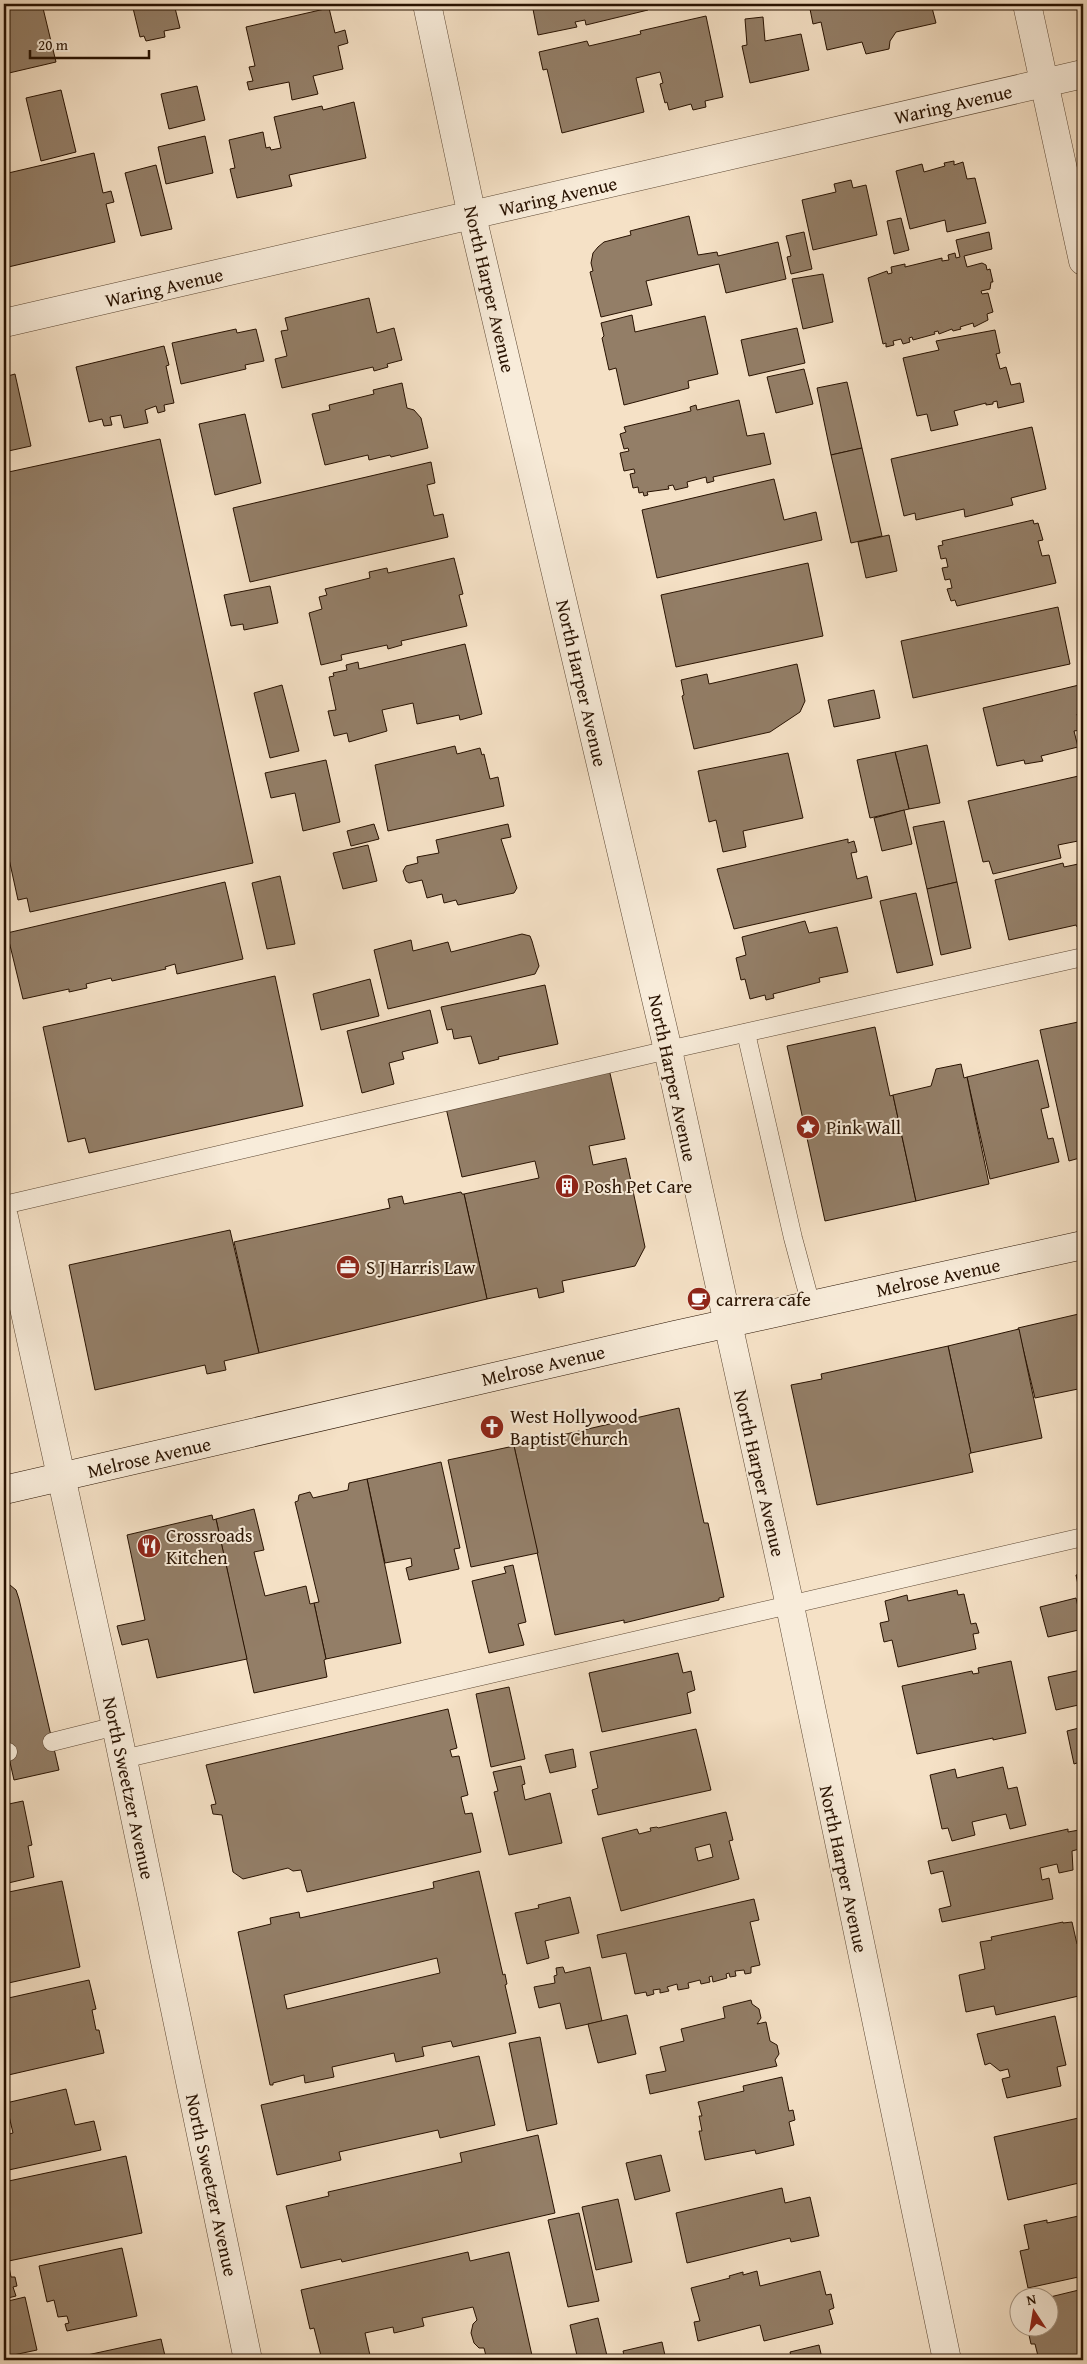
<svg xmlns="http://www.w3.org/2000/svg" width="1087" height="2364" viewBox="0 0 1087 2364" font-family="'Gentium Book Plus',serif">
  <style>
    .building { fill: #937e67; stroke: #281201; fill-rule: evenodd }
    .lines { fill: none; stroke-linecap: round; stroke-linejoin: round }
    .service-casing { stroke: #5b4632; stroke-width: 19 }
    .minor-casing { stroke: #5b4632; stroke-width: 29 }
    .secondary-casing { stroke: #281201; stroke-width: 29 }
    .service { stroke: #f8ecda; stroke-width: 18 }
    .minor { stroke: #f8ecda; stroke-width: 28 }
    .secondary { stroke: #f8ecda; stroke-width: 28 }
    .labels { text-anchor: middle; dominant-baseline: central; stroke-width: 4; stroke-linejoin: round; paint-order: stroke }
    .street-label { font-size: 19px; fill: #281201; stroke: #f8ecda }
    .poi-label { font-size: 19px; fill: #281201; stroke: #f8ecda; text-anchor: start }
  </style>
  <rect width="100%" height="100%" fill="#f5e1c6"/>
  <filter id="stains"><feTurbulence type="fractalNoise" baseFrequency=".004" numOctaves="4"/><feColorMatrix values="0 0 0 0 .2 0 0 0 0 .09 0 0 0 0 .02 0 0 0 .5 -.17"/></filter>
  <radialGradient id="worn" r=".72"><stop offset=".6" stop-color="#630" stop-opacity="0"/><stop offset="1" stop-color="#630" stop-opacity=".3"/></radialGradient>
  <g class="building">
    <path d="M 4,4 L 42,4 L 56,62 L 9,73 L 4,48 Z"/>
    <path d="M 132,4 L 174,4 L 180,28 L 164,31 L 165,37 L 146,41 L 144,36 L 140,37 Z"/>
    <path d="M 532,4 L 647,4 L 648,10 L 586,25 L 585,20 L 575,22 L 577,27 L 538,35 Z"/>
    <path d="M 809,4 L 931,4 L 936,23 L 896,32 L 890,41 L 889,49 L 866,54 L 862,42 L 827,50 L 821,22 L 813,24 Z"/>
    <path d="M 329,8 L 335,33 L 345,30 L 348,43 L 338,46 L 343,69 L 313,76 L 318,94 L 292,100 L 289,82 L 249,90 L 247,82 L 253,81 L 249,67 L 255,66 L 246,27 Z"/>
    <path d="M 706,16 L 723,97 L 705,101 L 706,107 L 693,110 L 691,104 L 669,110 L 667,102 L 665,103 L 660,84 L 663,83 L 660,72 L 636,78 L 644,112 L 562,133 L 547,69 L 543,70 L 539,52 L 587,41 L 589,46 L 641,34 L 640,31 Z"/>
    <path d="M 763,17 L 765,41 L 801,34 L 809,70 L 750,83 L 742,46 L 747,45 L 745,19 Z"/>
    <path d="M 197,86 L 205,120 L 169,129 L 161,94 Z"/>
    <path d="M 61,90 L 76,152 L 41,161 L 26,98 Z"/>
    <path d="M 354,102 L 366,158 L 289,175 L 292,186 L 237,198 L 230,169 L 235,168 L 229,140 L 263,132 L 266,148 L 270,147 L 271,150 L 281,148 L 274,117 L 322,106 L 323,110 Z"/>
    <path d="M 205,136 L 213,173 L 166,184 L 158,147 Z"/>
    <path d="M 94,153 L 103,193 L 111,191 L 114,202 L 106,204 L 115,242 L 4,268 L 4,174 Z"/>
    <path d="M 954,161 L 954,165 L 963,162 L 967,179 L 975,178 L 986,223 L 947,232 L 945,220 L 910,229 L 896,171 L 922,164 L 924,172 L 945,166 L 944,163 Z"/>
    <path d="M 156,165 L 172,229 L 141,236 L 125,173 Z"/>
    <path d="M 851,180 L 853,188 L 866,185 L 877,235 L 813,250 L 802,200 L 836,192 L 834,184 Z"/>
    <path d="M 689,216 L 698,255 L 717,252 L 718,256 L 778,242 L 786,279 L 726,293 L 719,264 L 646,281 L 652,305 L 601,317 L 590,272 L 593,271 L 591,263 L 593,253 L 598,247 L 604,242 L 631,235 L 630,231 Z"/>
    <path d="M 901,218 L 909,250 L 894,254 L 887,221 Z"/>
    <path d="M 804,232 L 812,269 L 791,274 L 787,257 L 791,256 L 786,236 Z"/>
    <path d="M 989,232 L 992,249 L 964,256 L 967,267 L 982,263 L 986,265 L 987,270 L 990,269 L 993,282 L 991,282 L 990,289 L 981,291 L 982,294 L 988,293 L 993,312 L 987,314 L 988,320 L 974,327 L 973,323 L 960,327 L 961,329 L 953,331 L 952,329 L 939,334 L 938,331 L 934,332 L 935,334 L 913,340 L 912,337 L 909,338 L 910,342 L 903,344 L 901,339 L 893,341 L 894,345 L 886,347 L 886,343 L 883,344 L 868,278 L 887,271 L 888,274 L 892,273 L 891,267 L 905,264 L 905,267 L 942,258 L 942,261 L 949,260 L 948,255 L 955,253 L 956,258 L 960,257 L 956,240 Z"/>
    <path d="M 823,274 L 833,322 L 803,329 L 792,279 Z"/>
    <path d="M 369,298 L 377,333 L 394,328 L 402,360 L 387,364 L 388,367 L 374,371 L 373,367 L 282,388 L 275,359 L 287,356 L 281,331 L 288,330 L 285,318 Z"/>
    <path d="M 632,315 L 635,332 L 705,316 L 718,374 L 688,381 L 689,388 L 624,405 L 616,368 L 609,370 L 602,338 L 604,336 L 601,323 Z"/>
    <path d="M 797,328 L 805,363 L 749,376 L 741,340 Z"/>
    <path d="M 236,329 L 237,333 L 256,329 L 264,361 L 245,365 L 246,369 L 181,384 L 172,343 Z"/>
    <path d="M 995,330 L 1000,353 L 996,354 L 1000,369 L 1006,367 L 1011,385 L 1020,383 L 1024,402 L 998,408 L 997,401 L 993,402 L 993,404 L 986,405 L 986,403 L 954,411 L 958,425 L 931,431 L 927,414 L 917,416 L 903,358 L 939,350 L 936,341 Z"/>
    <path d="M 164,346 L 169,365 L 166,366 L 174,403 L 164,405 L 165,411 L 158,413 L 156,406 L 145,410 L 148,423 L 124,428 L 121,415 L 110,417 L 112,425 L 104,426 L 102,419 L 89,422 L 76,367 Z"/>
    <path d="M 804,369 L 813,404 L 776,413 L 767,377 Z"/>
    <path d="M 15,374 L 31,446 L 4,452 L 4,377 Z"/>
    <path d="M 847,382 L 862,448 L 831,455 L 817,388 Z"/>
    <path d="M 402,383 L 407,408 L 414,410 L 421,418 L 428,448 L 391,457 L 390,455 L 369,460 L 368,455 L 325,465 L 312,414 L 330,410 L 329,405 L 374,394 L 373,390 Z"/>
    <path d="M 739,400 L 747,436 L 764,433 L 771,464 L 713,477 L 714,481 L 707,483 L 706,477 L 687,482 L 688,487 L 675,490 L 673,485 L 668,486 L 669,489 L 647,492 L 648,495 L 644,496 L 643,492 L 639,493 L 638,487 L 633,488 L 630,474 L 635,473 L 634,469 L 624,471 L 620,453 L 629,451 L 628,448 L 624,449 L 620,434 L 626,432 L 624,427 L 691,411 L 690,407 L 696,405 L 697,410 Z"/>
    <path d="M 245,414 L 261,483 L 215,495 L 199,424 Z"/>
    <path d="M 1032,427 L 1046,489 L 1011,498 L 1013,505 L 965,517 L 964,509 L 916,520 L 915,513 L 904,516 L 891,459 Z"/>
    <path d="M 160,439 L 253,863 L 30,912 L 27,898 L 18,900 L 4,836 L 4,473 Z"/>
    <path d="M 862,448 L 882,536 L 851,543 L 831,455 Z"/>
    <path d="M 431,462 L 435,483 L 427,485 L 434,516 L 443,514 L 448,537 L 250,582 L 233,508 Z"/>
    <path d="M 774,479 L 784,520 L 816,512 L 822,540 L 657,578 L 642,510 Z"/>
    <path d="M 1033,520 L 1034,524 L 1038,523 L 1043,540 L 1038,541 L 1042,556 L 1049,555 L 1056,583 L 957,606 L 955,600 L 951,601 L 947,589 L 952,588 L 950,579 L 945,580 L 942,568 L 948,567 L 946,558 L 941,559 L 938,546 L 943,545 L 942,541 Z"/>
    <path d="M 889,535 L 897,571 L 866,578 L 858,542 Z"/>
    <path d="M 454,558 L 463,594 L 459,595 L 467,626 L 401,641 L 402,645 L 388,649 L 387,645 L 341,655 L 342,660 L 321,665 L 309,613 L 322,609 L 319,597 L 327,595 L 325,589 L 370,578 L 369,572 L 387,568 L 388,573 Z"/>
    <path d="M 808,563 L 823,636 L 676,667 L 661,595 Z"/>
    <path d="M 270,586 L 278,623 L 244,630 L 243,624 L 231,626 L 224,595 Z"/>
    <path d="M 1058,607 L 1070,664 L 913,698 L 901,641 Z"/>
    <path d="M 465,644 L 482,714 L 460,720 L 459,715 L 417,724 L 413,703 L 382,710 L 387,731 L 349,742 L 347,733 L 334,736 L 328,711 L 336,710 L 329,677 L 334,676 L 333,673 L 347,670 L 346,665 L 358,662 L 359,669 Z"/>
    <path d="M 797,664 L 805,701 L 800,712 L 770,732 L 694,749 L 682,696 L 684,695 L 681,680 L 707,674 L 709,684 Z"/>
    <path d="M 282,685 L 299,751 L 270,758 L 254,693 Z"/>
    <path d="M 1079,685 L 1083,712 L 1077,714 L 1081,730 L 1074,731 L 1078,747 L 1041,756 L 1043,761 L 1025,764 L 1024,760 L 997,766 L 983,708 Z"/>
    <path d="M 874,690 L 880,718 L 834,727 L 828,700 Z"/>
    <path d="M 927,745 L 940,803 L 909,809 L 895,752 Z"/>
    <path d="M 455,746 L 457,754 L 480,748 L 482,755 L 484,754 L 490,779 L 498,777 L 504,806 L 388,831 L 375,765 Z"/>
    <path d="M 895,752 L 909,809 L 870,818 L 857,760 Z"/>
    <path d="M 788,753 L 803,818 L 743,831 L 746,847 L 723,852 L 716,820 L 709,822 L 698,771 Z"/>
    <path d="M 326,760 L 340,822 L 303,831 L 295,793 L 271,798 L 265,773 Z"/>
    <path d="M 1083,775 L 1083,840 L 1058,845 L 1061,858 L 993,874 L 989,861 L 983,862 L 968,801 Z"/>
    <path d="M 904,810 L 912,844 L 882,851 L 874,818 Z"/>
    <path d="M 944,821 L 957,882 L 927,889 L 913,827 Z"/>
    <path d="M 374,824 L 379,839 L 351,846 L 347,831 Z"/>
    <path d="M 508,824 L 511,837 L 501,839 L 517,888 L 514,893 L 458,905 L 456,900 L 444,903 L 442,894 L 427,898 L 422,880 L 409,883 L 406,881 L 403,871 L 406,866 L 418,863 L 417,857 L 439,853 L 436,840 Z"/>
    <path d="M 848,839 L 848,843 L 854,841 L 857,852 L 851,853 L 857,879 L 867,876 L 872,898 L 734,929 L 717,869 Z"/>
    <path d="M 368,845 L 377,881 L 343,889 L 333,853 Z"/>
    <path d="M 1063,863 L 1064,867 L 1083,863 L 1083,926 L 1077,927 L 1076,925 L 1009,940 L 995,880 Z"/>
    <path d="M 280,876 L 295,944 L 267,949 L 252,883 Z"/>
    <path d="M 225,882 L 243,959 L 177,974 L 175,964 L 165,967 L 166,969 L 112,981 L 111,978 L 86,984 L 87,988 L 69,992 L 69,989 L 23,999 L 7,933 Z"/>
    <path d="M 957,882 L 971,948 L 941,955 L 927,889 Z"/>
    <path d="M 916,893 L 933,965 L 897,973 L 880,901 Z"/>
    <path d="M 805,921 L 809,933 L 837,927 L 848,972 L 819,978 L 820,982 L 773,994 L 774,998 L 766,1000 L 765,995 L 750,999 L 745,979 L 741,980 L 736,958 L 746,955 L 742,937 Z"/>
    <path d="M 522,934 L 530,936 L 532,941 L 539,966 L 535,974 L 388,1009 L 374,950 L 411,940 L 413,951 L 448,942 L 451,952 Z"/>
    <path d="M 275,976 L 303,1106 L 89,1153 L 85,1138 L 68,1142 L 43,1027 Z"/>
    <path d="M 370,979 L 379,1016 L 321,1030 L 313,994 Z"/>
    <path d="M 545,985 L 558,1044 L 498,1057 L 499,1059 L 479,1064 L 471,1036 L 454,1039 L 452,1029 L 447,1030 L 441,1007 Z"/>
    <path d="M 430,1010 L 438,1043 L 402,1052 L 404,1059 L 389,1063 L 394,1084 L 362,1093 L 347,1031 Z"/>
    <path d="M 1083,1021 L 1083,1157 L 1069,1161 L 1040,1030 Z"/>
    <path d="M 875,1027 L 890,1096 L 893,1095 L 916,1201 L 825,1221 L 787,1046 Z"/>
    <path d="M 1038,1060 L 1049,1107 L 1041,1109 L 1048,1139 L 1053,1138 L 1059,1162 L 990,1179 L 967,1077 Z"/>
    <path d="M 961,1064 L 964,1078 L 967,1077 L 989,1184 L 916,1201 L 893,1095 L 931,1086 L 936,1069 Z"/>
    <path d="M 609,1069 L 625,1139 L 589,1146 L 593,1165 L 626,1158 L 645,1247 L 635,1266 L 562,1281 L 564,1292 L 539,1298 L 537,1288 L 487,1299 L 464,1194 L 539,1178 L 535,1161 L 462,1177 L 446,1108 Z"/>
    <path d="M 461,1192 L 462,1194 L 464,1194 L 487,1299 L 259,1353 L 234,1242 L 390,1208 L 388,1199 L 402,1196 L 404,1204 Z"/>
    <path d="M 230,1230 L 259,1353 L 224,1361 L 226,1370 L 207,1374 L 205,1365 L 95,1390 L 69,1265 Z"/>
    <path d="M 1083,1313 L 1083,1416 L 1078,1389 L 1035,1398 L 1018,1328 Z"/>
    <path d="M 1019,1329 L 1042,1438 L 971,1453 L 948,1346 Z"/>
    <path d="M 948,1346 L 971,1453 L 969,1454 L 973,1472 L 817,1505 L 791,1385 L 822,1379 L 821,1374 Z"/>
    <path d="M 679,1408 L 704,1523 L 708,1523 L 724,1597 L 719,1598 L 719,1600 L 624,1623 L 624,1620 L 555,1635 L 514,1446 Z"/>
    <path d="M 514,1446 L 538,1553 L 471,1567 L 448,1460 Z"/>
    <path d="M 441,1462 L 460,1548 L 454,1549 L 459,1569 L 409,1580 L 406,1568 L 412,1566 L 411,1558 L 385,1563 L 367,1479 Z"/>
    <path d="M 367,1479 L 401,1643 L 326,1659 L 314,1603 L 319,1602 L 295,1502 L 298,1501 L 299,1495 L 310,1492 L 313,1498 L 348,1490 L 349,1483 Z"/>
    <path d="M 254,1509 L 264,1550 L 254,1552 L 265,1596 L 306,1586 L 310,1604 L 314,1603 L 326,1659 L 324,1660 L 327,1677 L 254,1693 L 216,1519 Z"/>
    <path d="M 212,1515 L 213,1520 L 216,1519 L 247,1659 L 157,1678 L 148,1639 L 122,1645 L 117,1626 L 145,1620 L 127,1535 Z"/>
    <path d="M 513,1565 L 526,1622 L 518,1624 L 524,1645 L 489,1653 L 472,1581 L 506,1573 L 504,1567 Z"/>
    <path d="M 1083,1574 L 1083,1609 L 1076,1575 Z"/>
    <path d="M 4,1580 L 16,1590 L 19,1599 L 59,1770 L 14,1780 L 4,1736 Z"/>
    <path d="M 957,1590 L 958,1595 L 964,1594 L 971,1624 L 976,1623 L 979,1633 L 973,1634 L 976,1649 L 898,1667 L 892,1640 L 884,1642 L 880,1623 L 889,1621 L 885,1601 L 907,1595 L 908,1601 Z"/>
    <path d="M 1076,1598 L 1083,1629 L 1048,1637 L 1040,1607 Z"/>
    <path d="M 678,1653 L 683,1673 L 691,1671 L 695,1690 L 687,1693 L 691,1713 L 602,1732 L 589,1673 Z"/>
    <path d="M 1011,1661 L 1026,1733 L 993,1740 L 993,1738 L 917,1754 L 902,1686 L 972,1671 L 973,1674 L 979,1673 L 978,1668 Z"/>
    <path d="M 1081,1670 L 1083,1679 L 1083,1704 L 1056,1710 L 1048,1677 Z"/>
    <path d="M 509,1687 L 525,1759 L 491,1767 L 476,1694 Z"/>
    <path d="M 448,1709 L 457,1748 L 450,1750 L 452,1757 L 459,1756 L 468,1795 L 461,1797 L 465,1814 L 472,1813 L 481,1852 L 307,1892 L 301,1870 L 293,1871 L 288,1868 L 243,1879 L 233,1872 L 222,1815 L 213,1814 L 211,1805 L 216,1804 L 206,1765 Z"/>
    <path d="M 1083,1727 L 1083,1761 L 1074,1764 L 1067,1731 Z"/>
    <path d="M 696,1729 L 711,1790 L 598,1815 L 592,1790 L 598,1788 L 590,1752 Z"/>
    <path d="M 573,1749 L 576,1767 L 550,1773 L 545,1755 Z"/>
    <path d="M 521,1766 L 525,1784 L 522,1785 L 525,1800 L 550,1793 L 562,1843 L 509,1855 L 494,1792 L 498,1791 L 493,1772 Z"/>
    <path d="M 1003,1767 L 1008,1789 L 1017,1787 L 1026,1825 L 1010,1829 L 1006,1814 L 972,1822 L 975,1835 L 952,1841 L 948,1828 L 942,1829 L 930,1775 L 955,1769 L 957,1778 Z"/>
    <path d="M 23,1801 L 32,1845 L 28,1846 L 34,1877 L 4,1884 L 4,1805 Z"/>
    <path d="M 726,1812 L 733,1840 L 729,1841 L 739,1879 L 621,1911 L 602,1838 L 637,1829 L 639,1834 L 651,1831 L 650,1828 L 657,1827 L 658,1828 ZM 710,1844 L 713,1857 L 698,1861 L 695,1848 Z"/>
    <path d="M 1068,1829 L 1068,1832 L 1079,1830 L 1083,1848 L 1072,1851 L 1073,1870 L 1059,1873 L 1057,1864 L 1040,1868 L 1042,1880 L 1049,1878 L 1053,1899 L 942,1922 L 939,1909 L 951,1906 L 943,1871 L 931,1874 L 928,1861 Z"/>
    <path d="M 479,1871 L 503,1975 L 505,1974 L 507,1984 L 505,1985 L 516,2033 L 453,2047 L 451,2041 L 422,2047 L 424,2056 L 396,2062 L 394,2053 L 332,2067 L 334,2077 L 305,2083 L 304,2075 L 273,2083 L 273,2085 L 270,2085 L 238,1932 L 271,1924 L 270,1918 L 299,1912 L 300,1918 L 434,1888 L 433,1882 ZM 437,1958 L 440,1973 L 287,2009 L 284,1995 Z"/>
    <path d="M 62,1881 L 80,1967 L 4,1984 L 4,1893 Z"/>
    <path d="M 570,1897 L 579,1933 L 545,1941 L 549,1958 L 527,1964 L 515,1913 L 539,1908 L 538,1905 Z"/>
    <path d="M 754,1899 L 759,1920 L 750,1922 L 760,1965 L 751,1967 L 751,1973 L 745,1974 L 744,1970 L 735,1971 L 736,1976 L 730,1977 L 729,1973 L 726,1974 L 727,1978 L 713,1982 L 712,1976 L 709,1977 L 710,1982 L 701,1984 L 700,1980 L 688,1983 L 689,1988 L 678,1990 L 677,1984 L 667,1987 L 669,1991 L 660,1993 L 660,1989 L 653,1990 L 654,1994 L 647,1996 L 646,1992 L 635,1994 L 626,1953 L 602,1958 L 597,1935 Z"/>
    <path d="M 1063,1922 L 1063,1923 L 1072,1922 L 1077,1944 L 1081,1943 L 1083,1956 L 1083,1995 L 996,2015 L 994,2006 L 966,2012 L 959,1975 L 985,1969 L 980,1942 L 992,1940 L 991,1937 Z"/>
    <path d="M 563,1967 L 565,1973 L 590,1967 L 602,2021 L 566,2029 L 560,2003 L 539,2008 L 534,1987 L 555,1983 L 554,1976 L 557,1975 L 556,1968 Z"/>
    <path d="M 89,1980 L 96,2009 L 92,2010 L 96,2030 L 99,2030 L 104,2053 L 4,2076 L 4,1999 Z"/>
    <path d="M 751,2000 L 752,2004 L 759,2009 L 761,2018 L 757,2024 L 766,2022 L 770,2041 L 777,2045 L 779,2054 L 775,2060 L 777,2066 L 650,2094 L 646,2075 L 666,2071 L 660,2047 L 684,2041 L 681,2029 L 725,2018 L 723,2007 Z"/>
    <path d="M 627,2015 L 636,2054 L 598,2063 L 588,2024 Z"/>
    <path d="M 1055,2016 L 1066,2065 L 1057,2067 L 1061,2086 L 1007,2098 L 1002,2079 L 1010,2077 L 1008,2069 L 1000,2071 L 990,2063 L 985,2065 L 977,2034 Z"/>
    <path d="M 540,2037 L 557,2124 L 527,2131 L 509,2043 Z"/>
    <path d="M 479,2056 L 495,2125 L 440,2138 L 438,2130 L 339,2152 L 341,2160 L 277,2175 L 261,2105 Z"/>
    <path d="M 782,2077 L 789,2111 L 793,2110 L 795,2120 L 789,2122 L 794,2145 L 756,2154 L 755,2150 L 705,2160 L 699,2131 L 702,2131 L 699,2116 L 702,2116 L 698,2102 L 744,2091 L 743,2086 Z"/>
    <path d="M 66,2089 L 75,2125 L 94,2121 L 101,2150 L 4,2171 L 4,2129 L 8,2128 L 9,2134 L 13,2133 L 6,2103 Z"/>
    <path d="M 1083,2117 L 1083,2182 L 1008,2200 L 994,2137 Z"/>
    <path d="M 538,2135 L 555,2213 L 342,2262 L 341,2259 L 301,2268 L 286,2206 L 329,2196 L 328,2192 L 462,2162 L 460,2153 Z"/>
    <path d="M 661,2155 L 670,2191 L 635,2200 L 626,2163 Z"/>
    <path d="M 126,2156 L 142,2233 L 4,2262 L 4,2182 Z"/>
    <path d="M 782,2188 L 785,2203 L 810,2197 L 819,2236 L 791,2242 L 790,2238 L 687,2263 L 676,2213 Z"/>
    <path d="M 618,2199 L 632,2262 L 596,2270 L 582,2207 Z"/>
    <path d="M 579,2213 L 599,2301 L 568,2307 L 548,2220 Z"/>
    <path d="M 1083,2215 L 1083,2276 L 1028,2288 L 1020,2251 L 1029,2249 L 1024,2225 L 1047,2220 L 1047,2223 Z"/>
    <path d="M 122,2248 L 137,2316 L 67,2331 L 65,2324 L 69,2323 L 67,2316 L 58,2317 L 54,2300 L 47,2302 L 39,2266 Z"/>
    <path d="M 468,2252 L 470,2261 L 509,2252 L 533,2360 L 483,2360 L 487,2360 L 484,2348 L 479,2348 L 474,2343 L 471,2333 L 473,2324 L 477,2320 L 473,2307 L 422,2318 L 424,2326 L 394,2333 L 393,2327 L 365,2333 L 371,2360 L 322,2360 L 314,2328 L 310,2329 L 301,2290 Z"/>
    <path d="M 9,2267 L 11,2277 L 15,2277 L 17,2286 L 13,2287 L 16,2296 L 4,2299 L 4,2268 Z"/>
    <path d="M 757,2271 L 760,2286 L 820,2271 L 826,2295 L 831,2294 L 834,2308 L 829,2310 L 833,2324 L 764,2341 L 760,2325 L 698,2341 L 694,2322 L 700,2321 L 691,2288 L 730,2278 L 729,2276 L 743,2272 L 743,2275 Z"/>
    <path d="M 1083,2289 L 1083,2360 L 1039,2360 L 1035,2344 L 1031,2344 L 1027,2326 L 1050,2326 L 1050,2297 Z"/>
    <path d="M 25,2297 L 37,2350 L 4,2357 L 4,2302 Z"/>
    <path d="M 598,2318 L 608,2360 L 578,2360 L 570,2325 Z"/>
    <path d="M 161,2339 L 166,2360 L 64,2360 Z"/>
    <path d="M 662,2342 L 666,2360 L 625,2360 L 623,2351 Z"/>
    <path d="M 819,2345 L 822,2358 L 833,2356 L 834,2360 L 839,2360 L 792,2360 L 790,2352 Z"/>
  </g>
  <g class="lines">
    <g class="service-casing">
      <g id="service">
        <path d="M 746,1033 L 793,1238 L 811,1305"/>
        <path d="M 4,1205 L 668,1050 L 1083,957"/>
        <path d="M 52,1742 L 116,1726"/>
        <path d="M 4,1753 L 8,1752"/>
        <path d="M 123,1759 L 1083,1537"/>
      </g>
    </g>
    <g class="minor-casing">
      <g id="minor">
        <path d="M 427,4 L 472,216 L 668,1050 L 790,1606 L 947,2360"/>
        <path d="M 1027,4 L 1083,261"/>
        <path d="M 4,323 L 1083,74"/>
        <path d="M 4,1217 L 116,1726 L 248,2360"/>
      </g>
    </g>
    <g class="secondary-casing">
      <path id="secondary" d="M 4,1490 L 675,1335 L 1083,1245"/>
    </g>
    <use href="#service" class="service"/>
    <use href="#minor" class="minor"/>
    <use href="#secondary" class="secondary"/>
  </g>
  <defs>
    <g id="sight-disc" transform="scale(1.25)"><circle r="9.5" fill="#8f2418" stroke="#f8ecda"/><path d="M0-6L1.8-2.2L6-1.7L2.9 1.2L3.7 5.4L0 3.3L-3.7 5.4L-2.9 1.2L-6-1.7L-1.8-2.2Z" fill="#fff"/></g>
    <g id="building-disc" transform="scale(1.25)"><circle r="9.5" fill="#8f2418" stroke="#f8ecda"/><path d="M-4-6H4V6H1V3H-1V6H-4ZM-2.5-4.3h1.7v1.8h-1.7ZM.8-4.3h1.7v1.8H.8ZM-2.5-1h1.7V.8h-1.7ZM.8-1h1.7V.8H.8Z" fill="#fff"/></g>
    <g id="office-disc" transform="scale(1.25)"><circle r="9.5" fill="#8f2418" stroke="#f8ecda"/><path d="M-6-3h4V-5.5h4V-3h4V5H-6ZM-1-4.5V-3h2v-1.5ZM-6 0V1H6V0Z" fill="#fff"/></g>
    <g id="cafe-disc" transform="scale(1.25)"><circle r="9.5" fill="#8f2418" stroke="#f8ecda"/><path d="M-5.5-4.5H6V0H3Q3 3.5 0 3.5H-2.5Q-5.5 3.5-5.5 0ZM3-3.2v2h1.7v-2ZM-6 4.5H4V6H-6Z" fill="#fff"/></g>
    <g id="church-disc" transform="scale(1.25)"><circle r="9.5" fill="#8f2418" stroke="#f8ecda"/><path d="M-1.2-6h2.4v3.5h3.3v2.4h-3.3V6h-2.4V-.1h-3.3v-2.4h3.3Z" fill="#fff"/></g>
    <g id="restaurant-disc" transform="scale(1.25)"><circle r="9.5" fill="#8f2418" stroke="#f8ecda"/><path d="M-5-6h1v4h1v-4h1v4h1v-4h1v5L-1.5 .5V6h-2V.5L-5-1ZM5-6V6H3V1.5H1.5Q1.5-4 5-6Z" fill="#fff"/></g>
  </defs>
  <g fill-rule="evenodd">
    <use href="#sight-disc" x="808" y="1127"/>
    <use href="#building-disc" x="567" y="1186"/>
    <use href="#office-disc" x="348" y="1267"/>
    <use href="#cafe-disc" x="699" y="1299"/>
    <use href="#church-disc" x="492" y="1427"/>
    <use href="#restaurant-disc" x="149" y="1546"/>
  </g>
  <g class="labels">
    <g class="street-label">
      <text transform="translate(953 104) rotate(-13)">Waring Avenue</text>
      <text transform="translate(558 196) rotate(-13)">Waring Avenue</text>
      <text transform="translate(164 287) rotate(-13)">Waring Avenue</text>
      <text transform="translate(490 289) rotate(77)">North Harper Avenue</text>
      <text transform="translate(582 683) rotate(77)">North Harper Avenue</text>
      <text transform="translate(673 1078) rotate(78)">North Harper Avenue</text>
      <text transform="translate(938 1277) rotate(-12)">Melrose Avenue</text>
      <text transform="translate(543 1365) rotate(-13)">Melrose Avenue</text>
      <text transform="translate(149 1457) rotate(-13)">Melrose Avenue</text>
      <text transform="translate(760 1473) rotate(77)">North Harper Avenue</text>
      <text transform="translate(129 1788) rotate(78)">North Sweetzer Avenue</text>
      <text transform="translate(844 1869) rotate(78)">North Harper Avenue</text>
      <text transform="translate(212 2185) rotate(78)">North Sweetzer Avenue</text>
    </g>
    <g class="poi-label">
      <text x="826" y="1127">Pink Wall</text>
      <text x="584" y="1186">Posh Pet Care</text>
      <text x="366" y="1267">S J Harris Law</text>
      <text x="716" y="1299">carrera cafe</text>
      <text x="510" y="1416">West Hollywood<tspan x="510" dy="22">Baptist Church</tspan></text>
      <text x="166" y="1535">Crossroads<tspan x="166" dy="22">Kitchen</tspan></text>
    </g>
  </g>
  <rect width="1087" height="2364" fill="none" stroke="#f5e1c6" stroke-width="20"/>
  <rect x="5" y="5" width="1077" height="2354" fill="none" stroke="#281201" stroke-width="2.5"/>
  <rect x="10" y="10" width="1067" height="2344" fill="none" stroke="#281201"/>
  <g transform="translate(1034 2312) rotate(348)"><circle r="24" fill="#f8ecda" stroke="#a59583"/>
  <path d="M0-4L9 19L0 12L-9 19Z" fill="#8f2418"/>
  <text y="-8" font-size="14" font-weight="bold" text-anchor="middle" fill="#281201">N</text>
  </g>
  <path d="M30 50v8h119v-8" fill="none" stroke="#281201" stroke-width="2.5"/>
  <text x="38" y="50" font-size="15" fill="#281201" stroke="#f8ecda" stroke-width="4" paint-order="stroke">20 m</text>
  <rect width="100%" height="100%" filter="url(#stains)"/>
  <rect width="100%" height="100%" fill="url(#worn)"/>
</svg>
